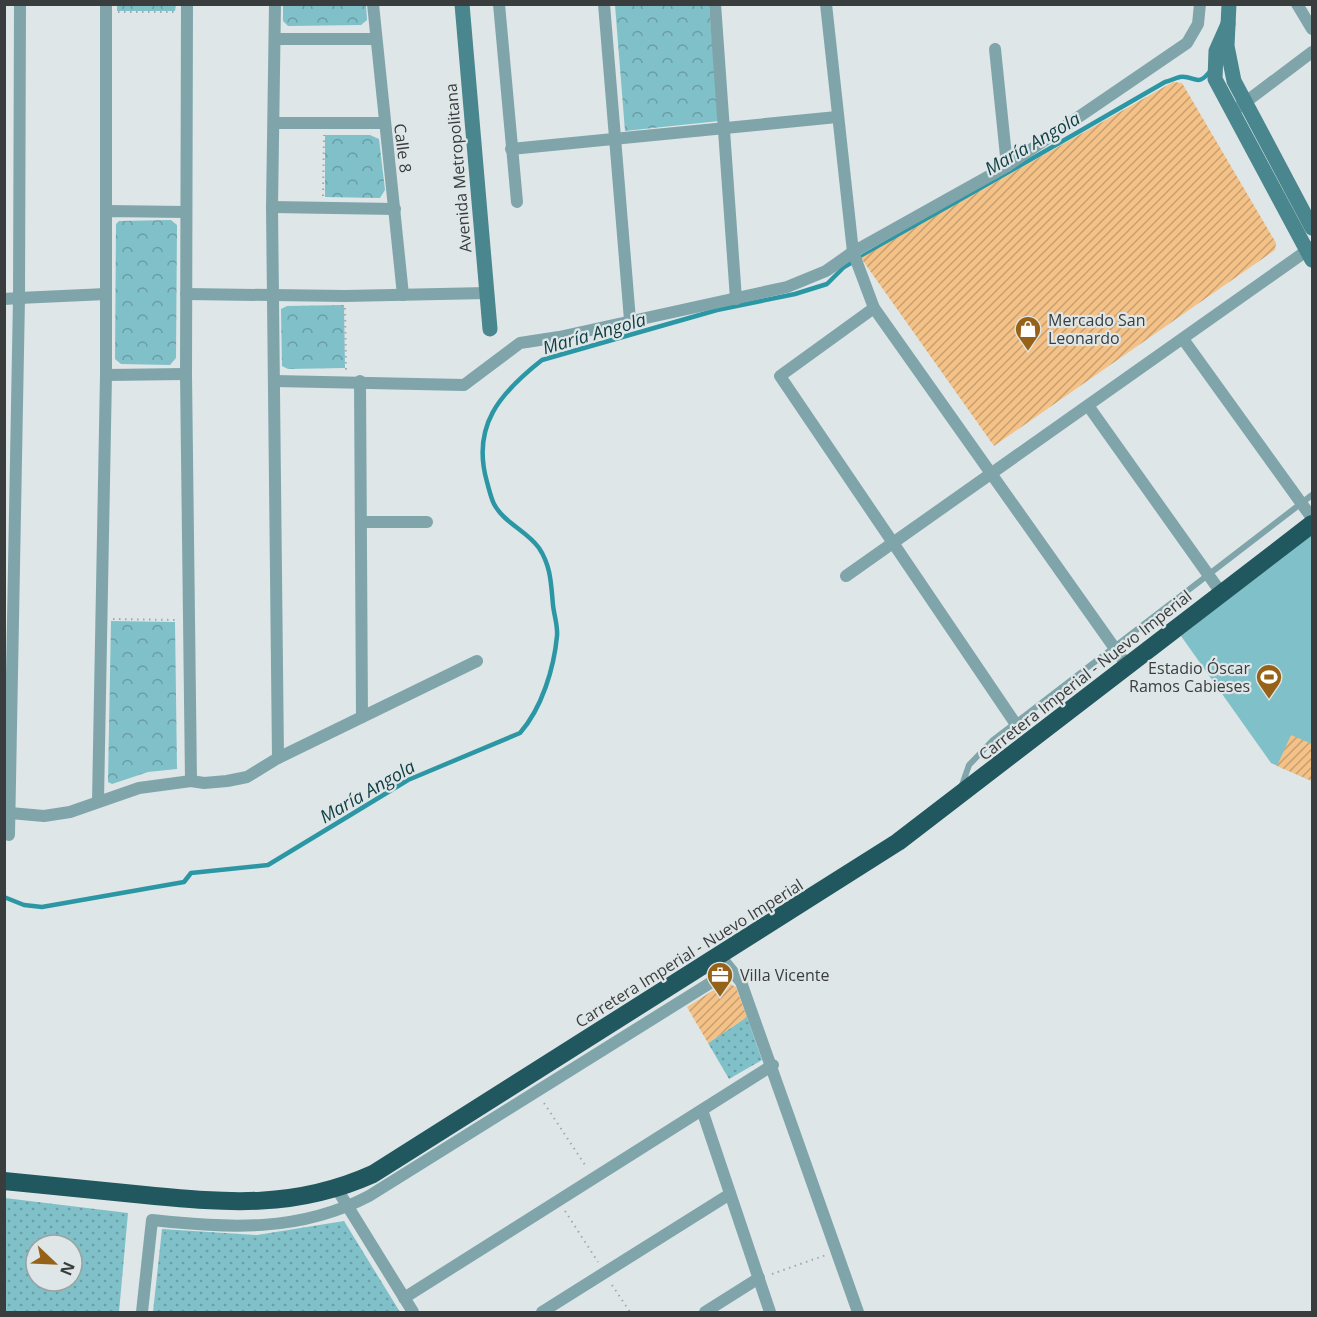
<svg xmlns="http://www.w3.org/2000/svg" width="1317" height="1317" viewBox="0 0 1317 1317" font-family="'Open Sans',sans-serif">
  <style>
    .grass { fill: url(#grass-dots); fill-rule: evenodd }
    .park { fill: url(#park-crowns) }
    .pitch { fill: #80c0c9 }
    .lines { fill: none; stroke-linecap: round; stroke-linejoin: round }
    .stream { stroke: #2c97a4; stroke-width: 4.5 }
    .building { fill: url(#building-hatch) }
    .path { stroke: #a3a8a9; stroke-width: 2; stroke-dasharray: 1.5 4.5; stroke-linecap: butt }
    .lane { stroke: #7fa5ab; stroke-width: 6 }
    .street { stroke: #7fa5ab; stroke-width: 12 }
    .secondary { stroke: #49868e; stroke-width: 15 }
    .highway { stroke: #21575e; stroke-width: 18 }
    .labels { text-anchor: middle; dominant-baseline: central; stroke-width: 4.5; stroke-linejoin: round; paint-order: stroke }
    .street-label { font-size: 16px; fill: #3a3d3e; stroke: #dfe6e7 }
    .poi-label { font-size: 16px; fill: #3a3d3e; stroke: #dfe6e7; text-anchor: start }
    .water-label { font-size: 18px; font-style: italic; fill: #0f3e44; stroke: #dfe6e7 }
  </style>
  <defs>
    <pattern id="grass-dots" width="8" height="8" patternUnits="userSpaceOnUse" patternTransform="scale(1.5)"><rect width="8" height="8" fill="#80c0c9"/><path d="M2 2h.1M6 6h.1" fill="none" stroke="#6a9da5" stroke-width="1.8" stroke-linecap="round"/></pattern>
    <pattern id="park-crowns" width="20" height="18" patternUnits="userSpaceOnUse" patternTransform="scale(1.5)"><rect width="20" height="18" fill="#80c0c9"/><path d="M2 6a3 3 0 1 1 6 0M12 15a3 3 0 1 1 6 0" fill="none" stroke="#6a9da5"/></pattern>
    <pattern id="building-hatch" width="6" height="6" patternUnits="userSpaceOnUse" patternTransform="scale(1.5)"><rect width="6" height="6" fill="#f4c287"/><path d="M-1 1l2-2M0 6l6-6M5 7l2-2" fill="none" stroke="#c79f70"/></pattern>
  </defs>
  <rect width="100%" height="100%" fill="#dfe6e7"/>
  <g class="grass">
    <path d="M 747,1017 L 762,1060 L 729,1079 L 708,1043 Z"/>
    <path d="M 5,1198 L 128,1213 L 119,1312 L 5,1312 ZM 36,1245 L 72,1245 L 72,1281 L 36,1281 Z"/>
    <path d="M 344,1221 L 400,1312 L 153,1312 L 162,1229 L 257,1235 Z"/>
  </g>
  <g class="park">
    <path d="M 117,5 L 176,5 L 175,11 L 117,11 Z"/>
    <path d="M 283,5 L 366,5 L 367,20 L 361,25 L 288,26 L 283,21 Z"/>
    <path d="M 615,5 L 709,5 L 719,121 L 625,131 Z"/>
    <path d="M 325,135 L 370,135 L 379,139 L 385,190 L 380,198 L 325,197 Z"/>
    <path d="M 171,220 L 177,225 L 176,358 L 170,365 L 121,364 L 115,359 L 116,224 L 119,221 Z"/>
    <path d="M 344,305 L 345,368 L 288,369 L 282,366 L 281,309 L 287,306 Z"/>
    <path d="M 111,621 L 175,622 L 177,769 L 148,772 L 112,784 L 108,782 Z"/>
  </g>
  <path class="pitch" d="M 1312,533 L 1312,781 L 1271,763 L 1181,636 Z"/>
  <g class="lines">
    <path class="stream" d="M 4,897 L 24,905 L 42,907 L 184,882 L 191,873 L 268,865 L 408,780 L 520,733 C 542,708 554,668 557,636 C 558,626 554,615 553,605 C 551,584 551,566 539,548 C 527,531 504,523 494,504 C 491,498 489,489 487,482 C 471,426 500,393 542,360 L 717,310 L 795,294 L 827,284 L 844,267 L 1165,82 C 1170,81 1175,78 1180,77 C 1195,75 1197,89 1211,70"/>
  </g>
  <g class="building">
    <path d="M 1173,82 L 1182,83 L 1276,243 L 1275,250 L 994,446 L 861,258 Z"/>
    <path d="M 1291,735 L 1312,744 L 1312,781 L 1277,766 Z"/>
    <path d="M 726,982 L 736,987 L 747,1017 L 708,1043 L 687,1007 Z"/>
  </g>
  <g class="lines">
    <g class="path">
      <path d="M 118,12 L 175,12"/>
      <path d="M 323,196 L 324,135"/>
      <path d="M 345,308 L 346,371"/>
      <path d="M 113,619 L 176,620"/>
      <path d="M 544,1103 L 587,1168"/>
      <path d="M 565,1211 L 598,1262"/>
      <path d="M 772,1274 L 826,1255"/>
      <path d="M 612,1285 L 630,1312"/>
    </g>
    <path class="lane" d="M 961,788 L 969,765 L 992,741 L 1312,495"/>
    <g class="street">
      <path d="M 106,4 L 106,211"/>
      <path d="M 187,4 L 186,374 L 191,781"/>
      <path d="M 275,4 L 272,207 L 278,758"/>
      <path d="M 373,4 L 403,295"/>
      <path d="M 499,4 L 517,202"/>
      <path d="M 604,4 L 630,320"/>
      <path d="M 715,4 L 736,299"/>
      <path d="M 826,4 L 853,252 L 874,308 L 1128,667"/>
      <path d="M 1297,4 L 1312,29"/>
      <path d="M 275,39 L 376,39"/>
      <path d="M 995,49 L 1007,166"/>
      <path d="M 1239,107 L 1312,52"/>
      <path d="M 274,123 L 383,123"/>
      <path d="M 511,149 L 837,117"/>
      <path d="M 272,207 L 395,209"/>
      <path d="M 186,294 L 345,296 L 487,293"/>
      <path d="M 4,299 L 19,298 L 20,4"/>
      <path d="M 874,308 L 780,376 L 1015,723"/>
      <path d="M 1183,339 L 1312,518"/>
      <path d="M 106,375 L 186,374"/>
      <path d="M 275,381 L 464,385 L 520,343 L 559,337 L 787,287 L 826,271 L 853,252 L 1007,166 L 1187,43 L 1198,24 L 1200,4"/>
      <path d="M 360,381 L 362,717"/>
      <path d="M 1089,407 L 1222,594"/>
      <path d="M 361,522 L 427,522"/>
      <path d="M 846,576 L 1312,247"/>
      <path d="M 98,801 L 106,375 L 106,211 L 186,212"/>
      <path d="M 10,813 L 44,816 L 70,812 L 139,788 L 191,781 L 204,783 L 227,781 L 247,777 L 278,758 L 477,661"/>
      <path d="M 9,835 L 19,298 L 106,294"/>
      <path d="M 720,956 L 741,982 L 858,1312"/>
      <path d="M 702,1110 L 770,1312"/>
      <path d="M 337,1189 L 413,1312"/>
      <path d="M 404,1298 L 773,1065"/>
      <path d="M 142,1312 L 152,1220 C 229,1228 298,1233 369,1196 L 731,970"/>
      <path d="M 542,1312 L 730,1194"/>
      <path d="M 705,1312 L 759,1278"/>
    </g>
    <g class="secondary">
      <path d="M 462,4 L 490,329"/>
      <path d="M 1229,4 L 1227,46 L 1234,81 L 1312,228"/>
      <path d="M 1228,24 L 1216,51 L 1215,79 L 1312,260"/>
    </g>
    <path class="highway" d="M 4,1181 C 51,1186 98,1190 145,1195 C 228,1203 295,1209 373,1174 L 898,842 L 1312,524"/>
  </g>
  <defs>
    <g id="shop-pin" transform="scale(1.35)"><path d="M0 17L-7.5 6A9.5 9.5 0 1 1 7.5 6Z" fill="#966217" stroke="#dfe6e7"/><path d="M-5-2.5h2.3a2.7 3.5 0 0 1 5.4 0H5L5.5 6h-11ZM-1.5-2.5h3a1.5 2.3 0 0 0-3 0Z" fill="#fff"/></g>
    <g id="stadium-pin" transform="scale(1.35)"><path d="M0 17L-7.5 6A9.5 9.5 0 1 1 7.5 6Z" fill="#966217" stroke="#dfe6e7"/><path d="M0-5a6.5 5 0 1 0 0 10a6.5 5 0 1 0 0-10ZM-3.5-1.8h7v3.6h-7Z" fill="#fff"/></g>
    <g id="office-pin" transform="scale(1.35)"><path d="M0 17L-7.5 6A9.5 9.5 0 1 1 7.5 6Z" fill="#966217" stroke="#dfe6e7"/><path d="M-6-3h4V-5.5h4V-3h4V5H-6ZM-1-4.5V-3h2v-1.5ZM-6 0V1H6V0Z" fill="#fff"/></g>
  </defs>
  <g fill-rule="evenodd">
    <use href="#shop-pin" x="1028" y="329"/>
    <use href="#stadium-pin" x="1269" y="677"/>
    <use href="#office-pin" x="720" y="975"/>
  </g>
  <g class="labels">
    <g class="street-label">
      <text transform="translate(403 148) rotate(83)">Calle 8</text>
      <text transform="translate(458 168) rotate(-95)">Avenida Metropolitana</text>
      <text transform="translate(1085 675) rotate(-38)">Carretera Imperial - Nuevo Imperial</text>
      <text transform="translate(689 953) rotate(-32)">Carretera Imperial - Nuevo Imperial</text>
    </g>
    <g class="poi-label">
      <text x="1048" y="320">Mercado San<tspan x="1048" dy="18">Leonardo</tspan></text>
      <text x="1250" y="668" text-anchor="end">Estadio Óscar<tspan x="1250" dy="18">Ramos Cabieses</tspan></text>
      <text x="740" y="975">Villa Vicente</text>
    </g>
    <g class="water-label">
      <text transform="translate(1032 143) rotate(-30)">María Angola</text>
      <text transform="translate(594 333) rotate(-16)">María Angola</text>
      <text transform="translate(367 791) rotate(-30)">María Angola</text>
    </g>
  </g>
  <rect width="1317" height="1317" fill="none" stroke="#3a3d3e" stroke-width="12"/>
  <g transform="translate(54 1263) rotate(113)"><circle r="28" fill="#dfe6e7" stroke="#9da2a3" stroke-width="1.5"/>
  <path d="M0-4.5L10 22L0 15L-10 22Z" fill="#966217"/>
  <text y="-9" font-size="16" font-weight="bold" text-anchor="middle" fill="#3a3d3e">N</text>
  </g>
</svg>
